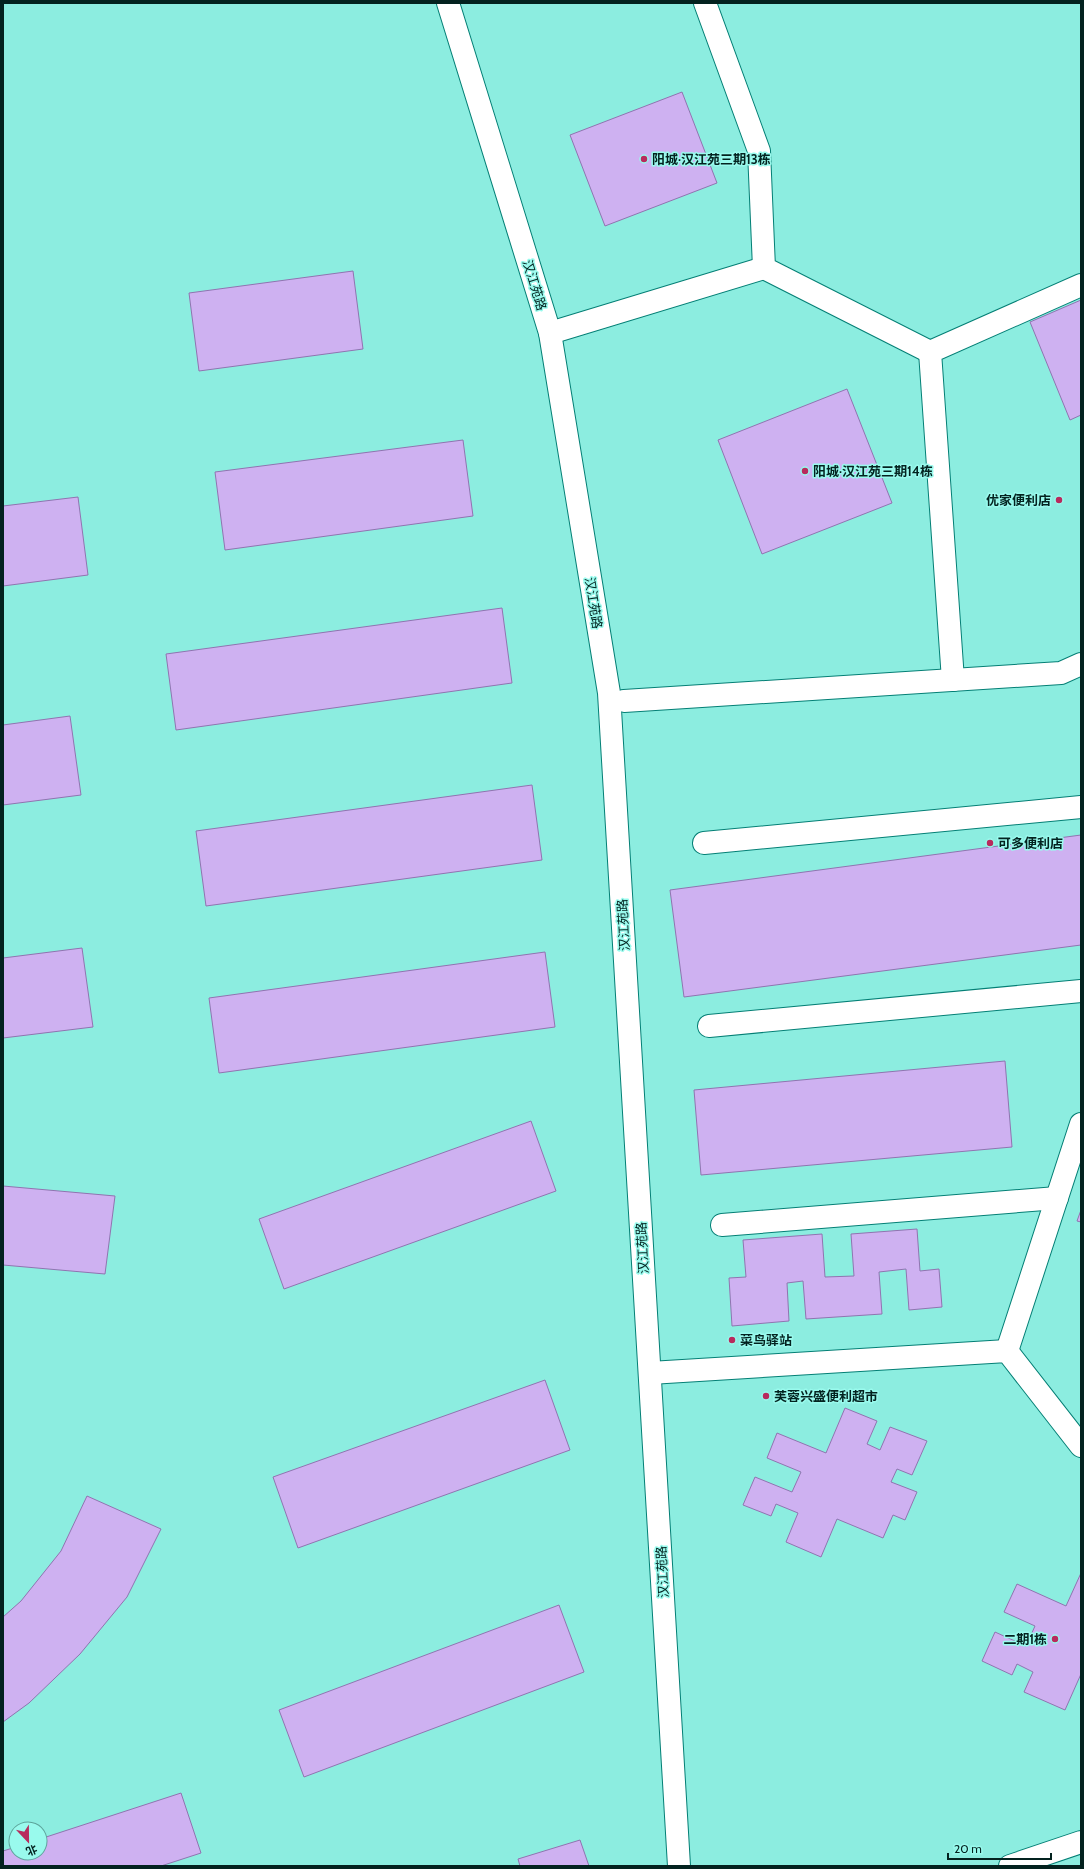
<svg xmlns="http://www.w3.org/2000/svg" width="1084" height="1869" viewBox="0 0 1084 1869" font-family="Cabin,'Noto Sans SC',sans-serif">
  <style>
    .building { fill: #ceb1f1; stroke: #9074b0 }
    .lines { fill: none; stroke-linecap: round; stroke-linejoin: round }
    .minor-casing { stroke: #047f75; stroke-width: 24 }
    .major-casing { stroke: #047f75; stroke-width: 24 }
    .minor { stroke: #fff; stroke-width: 22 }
    .major { stroke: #fff; stroke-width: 22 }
    .poi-dot { fill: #b82a5d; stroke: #99faed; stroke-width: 1.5 }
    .labels { text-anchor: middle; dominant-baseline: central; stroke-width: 3; stroke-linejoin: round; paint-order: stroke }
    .poi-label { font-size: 13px; font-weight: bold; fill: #03221f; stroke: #99faed; text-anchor: start }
    .street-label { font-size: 13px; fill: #03221f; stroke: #99faed }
  </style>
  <rect width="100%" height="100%" fill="#8cede0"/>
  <g class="building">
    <path d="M 682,92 L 717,183 L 605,226 L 570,135 Z"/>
    <path d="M 353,271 L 363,349 L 199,371 L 189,293 Z"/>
    <path d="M 1081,300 L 1081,415 L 1070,420 L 1030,322 Z"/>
    <path d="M 847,389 L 892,503 L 762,554 L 718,440 Z"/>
    <path d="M 463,440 L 473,516 L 225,550 L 215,472 Z"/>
    <path d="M 78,497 L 88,575 L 3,586 L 3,506 Z"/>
    <path d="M 502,608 L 512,683 L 176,730 L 166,654 Z"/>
    <path d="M 70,716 L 81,795 L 3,805 L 3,725 Z"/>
    <path d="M 532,785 L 542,860 L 206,906 L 196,831 Z"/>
    <path d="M 1081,835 L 1081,945 L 684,997 L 670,890 Z"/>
    <path d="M 82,948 L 93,1027 L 3,1038 L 3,958 Z"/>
    <path d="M 545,952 L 555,1027 L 219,1073 L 209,998 Z"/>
    <path d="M 1005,1061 L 1012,1147 L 701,1175 L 694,1090 Z"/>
    <path d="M 531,1121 L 556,1191 L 284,1289 L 259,1219 Z"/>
    <path d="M 3,1186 L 115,1196 L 105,1274 L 3,1265 Z"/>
    <path d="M 1081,1210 L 1081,1222 L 1077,1221 Z"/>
    <path d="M 917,1229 L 920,1271 L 939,1269 L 942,1307 L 909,1310 L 906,1269 L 879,1272 L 882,1314 L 806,1319 L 803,1281 L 787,1283 L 789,1321 L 732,1326 L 729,1278 L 746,1277 L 743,1240 L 822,1234 L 825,1277 L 854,1276 L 851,1234 Z"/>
    <path d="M 545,1380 L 570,1450 L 298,1548 L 273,1477 Z"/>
    <path d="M 845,1408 L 877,1421 L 867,1444 L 880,1450 L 890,1427 L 927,1441 L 912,1475 L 897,1469 L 891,1482 L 917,1492 L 905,1520 L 893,1515 L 883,1538 L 837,1519 L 821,1557 L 786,1542 L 798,1513 L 776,1504 L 771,1516 L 743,1505 L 755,1477 L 792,1492 L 801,1472 L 767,1458 L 777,1433 L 826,1453 Z"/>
    <path d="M 87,1496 L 161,1529 L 127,1597 L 80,1654 L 29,1703 L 3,1722 L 3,1617 L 21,1601 L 61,1551 Z"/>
    <path d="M 1081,1573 L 1081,1674 L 1065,1710 L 1024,1692 L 1033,1672 L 1017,1664 L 1012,1675 L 982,1661 L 995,1632 L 1026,1646 L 1035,1626 L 1004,1612 L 1017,1584 L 1066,1606 Z"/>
    <path d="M 559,1605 L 584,1672 L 304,1777 L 279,1710 Z"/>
    <path d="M 181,1793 L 201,1853 L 161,1866 L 3,1866 L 3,1851 L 16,1847 L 16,1853 L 40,1853 L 40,1839 Z"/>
    <path d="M 580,1840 L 589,1866 L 520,1866 L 518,1859 Z"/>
  </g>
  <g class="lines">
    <g class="minor-casing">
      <g id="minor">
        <path d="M 448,3 L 550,333 L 609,693 L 679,1866"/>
        <path d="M 705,3 L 759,151 L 764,268 L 930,352"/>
        <path d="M 550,333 L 764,268"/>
        <path d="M 953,680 L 930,352 L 1081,285"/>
        <path d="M 624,701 L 1061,673 L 1081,664"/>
        <path d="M 704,843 L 1081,807"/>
        <path d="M 709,1026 L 1081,991"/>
        <path d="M 722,1225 L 1057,1198"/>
        <path d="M 1007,1351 L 1081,1124"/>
        <path d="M 650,1373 L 1007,1351 L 1081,1446"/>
      </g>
    </g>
    <g class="major-casing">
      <path id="major" d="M 1010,1866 L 1081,1842"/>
    </g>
    <use href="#minor" class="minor"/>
    <use href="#major" class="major"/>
  </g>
  <g class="poi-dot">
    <circle cx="644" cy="159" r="4"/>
    <circle cx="805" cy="471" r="4"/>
    <circle cx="1059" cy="500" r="4"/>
    <circle cx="990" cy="843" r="4"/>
    <circle cx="732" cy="1340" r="4"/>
    <circle cx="766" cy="1396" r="4"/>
    <circle cx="1055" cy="1639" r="4"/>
  </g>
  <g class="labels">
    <g class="poi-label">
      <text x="652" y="159">阳城·汉江苑三期13栋</text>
      <text x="813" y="471">阳城·汉江苑三期14栋</text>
      <text x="1051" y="500" text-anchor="end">优家便利店</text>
      <text x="998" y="843">可多便利店</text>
      <text x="740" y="1340">菜鸟驿站</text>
      <text x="774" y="1396">芙蓉兴盛便利超市</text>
      <text x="1047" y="1639" text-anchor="end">二期1栋</text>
    </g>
    <g class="street-label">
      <text transform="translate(535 285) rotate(73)">汉江苑路</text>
      <text transform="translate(594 603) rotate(81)">汉江苑路</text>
      <text transform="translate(623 925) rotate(-93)">汉江苑路</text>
      <text transform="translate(642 1248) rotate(-93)">汉江苑路</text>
      <text transform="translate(662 1572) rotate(-93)">汉江苑路</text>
    </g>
  </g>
  <rect width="1084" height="1869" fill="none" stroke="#03221f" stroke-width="8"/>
  <g transform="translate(28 1841) rotate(158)"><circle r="19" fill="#99faed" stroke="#5da49b"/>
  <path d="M0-3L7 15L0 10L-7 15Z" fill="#b82a5d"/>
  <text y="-6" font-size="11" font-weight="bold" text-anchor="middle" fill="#03221f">北</text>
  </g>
  <path d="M948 1853v6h103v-6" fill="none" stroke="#03221f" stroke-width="2"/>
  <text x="954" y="1853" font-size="12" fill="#03221f" stroke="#99faed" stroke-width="3" paint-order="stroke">20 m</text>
</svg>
